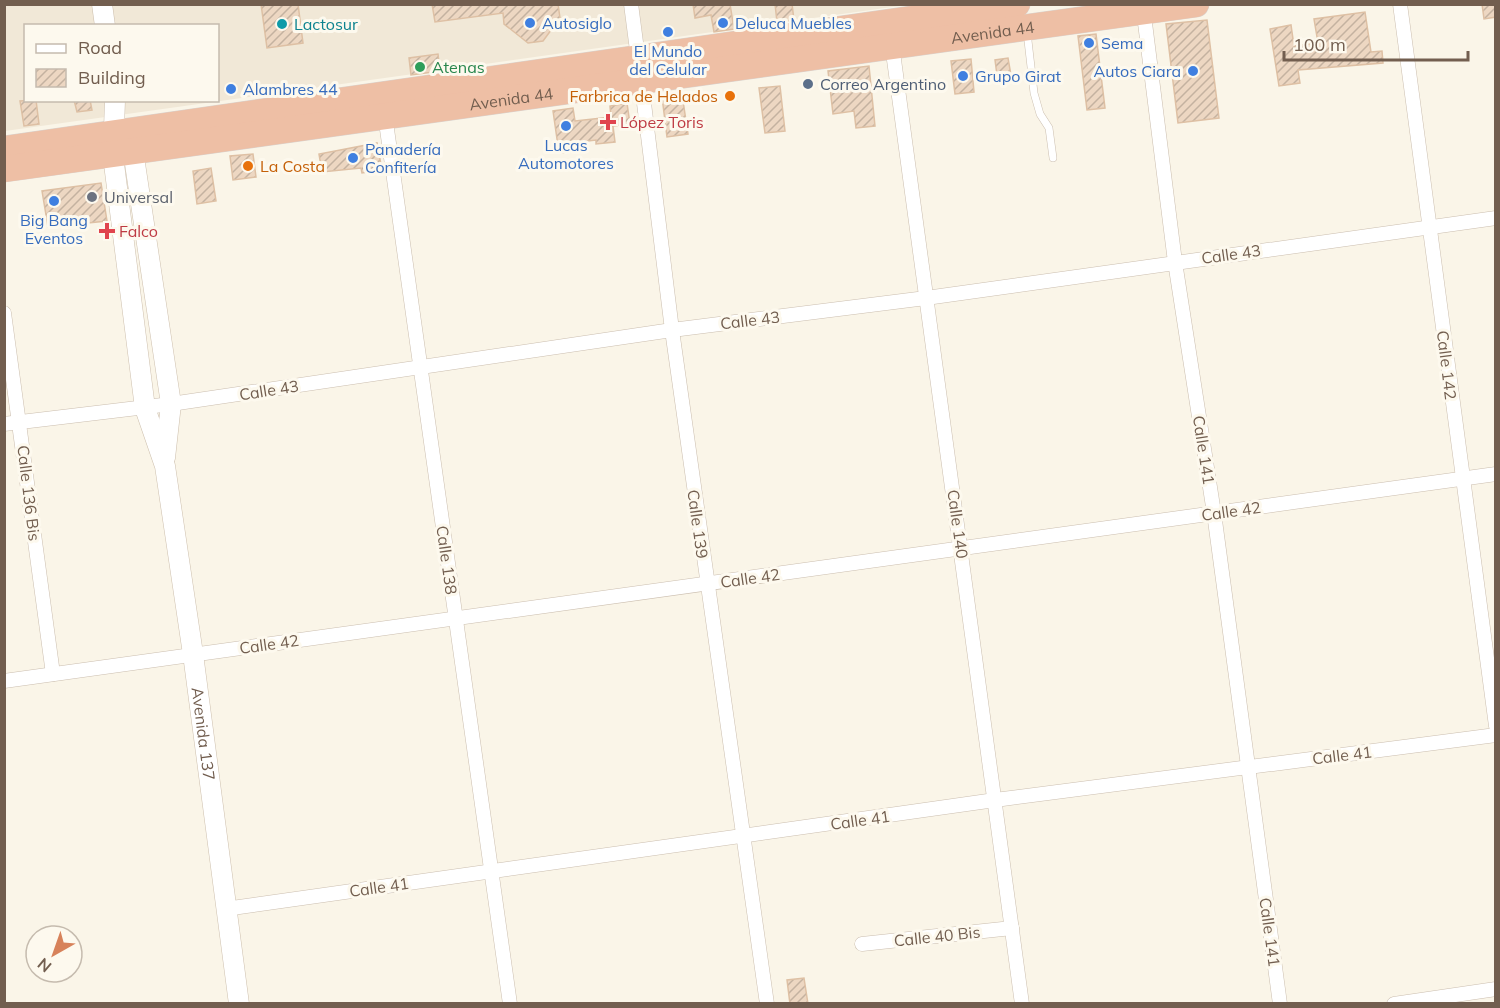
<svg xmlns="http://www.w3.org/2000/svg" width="1500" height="1008" viewBox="0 0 1500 1008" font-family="Mulish,sans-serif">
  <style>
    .residential { fill: #f1e8d7; fill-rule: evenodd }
    .building { fill: url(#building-hatch); stroke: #dec0a4; stroke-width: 1.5 }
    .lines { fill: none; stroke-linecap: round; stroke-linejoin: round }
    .lane-casing { stroke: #cbbeaf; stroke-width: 8 }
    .street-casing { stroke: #cbbeaf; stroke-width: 15 }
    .secondary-casing { stroke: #cdbfad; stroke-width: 21 }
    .highway-casing { stroke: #d8d2ce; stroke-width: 27 }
    .lane { stroke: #fff; stroke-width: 7 }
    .street { stroke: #fff; stroke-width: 14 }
    .secondary { stroke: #fff; stroke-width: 20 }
    .highway { stroke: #eebfa5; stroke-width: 26 }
    .shop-dot { fill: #3f7fe0; stroke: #fdf9ee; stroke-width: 2 }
    .culture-dot { fill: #0f9aa8; stroke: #fdf9ee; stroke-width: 2 }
    .leisure-dot { fill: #2e9e5b; stroke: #fdf9ee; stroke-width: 2 }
    .service-dot { fill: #5c6f8a; stroke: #fdf9ee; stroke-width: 2 }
    .food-dot { fill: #e8710a; stroke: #fdf9ee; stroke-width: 2 }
    .health-dot { fill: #e0444e; stroke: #fdf9ee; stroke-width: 2 }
    .worship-dot { fill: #6b7280; stroke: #fdf9ee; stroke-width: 2 }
    .labels { text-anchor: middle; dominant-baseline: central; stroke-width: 6; stroke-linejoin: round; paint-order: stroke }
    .shop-label { font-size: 16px; fill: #366cbe; stroke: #fdf9ee; text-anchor: start }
    .culture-label { font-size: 16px; fill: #0d838f; stroke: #fdf9ee; text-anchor: start }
    .street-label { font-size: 16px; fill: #725e4f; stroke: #fdf9ee }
    .leisure-label { font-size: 16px; fill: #27864d; stroke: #fdf9ee; text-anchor: start }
    .service-label { font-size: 16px; fill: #4e5e75; stroke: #fdf9ee; text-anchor: start }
    .food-label { font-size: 16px; fill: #c56008; stroke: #fdf9ee; text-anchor: end }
    .health-label { font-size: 16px; fill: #be3a42; stroke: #fdf9ee; text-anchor: start }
    .worship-label { font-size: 16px; fill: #5b616d; stroke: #fdf9ee; text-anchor: start }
  </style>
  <defs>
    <pattern id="building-hatch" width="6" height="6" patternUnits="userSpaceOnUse" patternTransform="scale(1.5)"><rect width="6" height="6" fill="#edd7c2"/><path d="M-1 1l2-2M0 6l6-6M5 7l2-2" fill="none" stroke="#c4b2a0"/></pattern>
  </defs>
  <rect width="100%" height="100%" fill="#faf5e8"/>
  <path class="residential" d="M 5,4 L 906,5 L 5,131 ZM 26,26 L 218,26 L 218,100 L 26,100 Z"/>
  <g class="building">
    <path d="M 261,4 L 298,4 L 303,43 L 267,48 Z"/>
    <path d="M 432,4 L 558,4 L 560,18 L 543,41 L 528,43 L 504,24 L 503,13 L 435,22 Z"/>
    <path d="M 693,4 L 730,4 L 734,29 L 714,32 L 711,15 L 695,18 Z"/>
    <path d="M 775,4 L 792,4 L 794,20 L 777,22 Z"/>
    <path d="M 1482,4 L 1496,4 L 1496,17 L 1484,19 Z"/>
    <path d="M 1365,12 L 1371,52 L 1382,51 L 1383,63 L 1298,70 L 1300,83 L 1279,86 L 1270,29 L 1291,25 L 1294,46 L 1318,43 L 1314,19 Z"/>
    <path d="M 1207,20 L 1219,118 L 1178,123 L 1166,24 Z"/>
    <path d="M 1096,34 L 1105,108 L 1087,110 L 1078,36 Z"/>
    <path d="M 438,54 L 440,71 L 411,75 L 409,58 Z"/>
    <path d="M 1008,58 L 1012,81 L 998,83 L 995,60 Z"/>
    <path d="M 971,59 L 974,92 L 955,94 L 951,61 Z"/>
    <path d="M 869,66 L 875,126 L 856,128 L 854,111 L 833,114 L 828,71 Z"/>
    <path d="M 780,86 L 785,131 L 765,133 L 759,88 Z"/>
    <path d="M 682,94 L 688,134 L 667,137 L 662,97 Z"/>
    <path d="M 36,100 L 39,124 L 24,126 L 20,101 Z"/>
    <path d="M 74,100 L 90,100 L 92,110 L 77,112 Z"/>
    <path d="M 627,103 L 630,124 L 613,126 L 615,142 L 596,144 L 596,140 L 571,143 L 572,152 L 559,153 L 553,111 L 573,108 L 575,121 L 611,117 L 610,106 Z"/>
    <path d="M 377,143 L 382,170 L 362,173 L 361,168 L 322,172 L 319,154 Z"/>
    <path d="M 253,154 L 256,177 L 233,180 L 230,156 Z"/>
    <path d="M 211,168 L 216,201 L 197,204 L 193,171 Z"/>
    <path d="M 101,183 L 107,221 L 48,227 L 42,191 Z"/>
    <path d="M 804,978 L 808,1004 L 790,1004 L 787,980 Z"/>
  </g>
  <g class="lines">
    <g class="lane-casing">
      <path id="lane" d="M 1027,32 L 1034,93 L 1040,114 L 1049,128 L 1053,158"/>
    </g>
    <g class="street-casing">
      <g id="street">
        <path d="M 631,4 L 638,58"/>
        <path d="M 1400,4 L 1496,726"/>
        <path d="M 1143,7 L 1175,262 L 1214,513 L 1280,1004"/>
        <path d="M 892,45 L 1022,1004"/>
        <path d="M 641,79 L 672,330 L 767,1004"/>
        <path d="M 385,115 L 510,1004"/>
        <path d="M 4,313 L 53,674"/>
        <path d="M 4,424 L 171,404 L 672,330 L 926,298 L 1496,218"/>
        <path d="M 4,681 L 1496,474"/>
        <path d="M 225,909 L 995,800 L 1496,735"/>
        <path d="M 862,944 L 1012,928"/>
        <path d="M 1394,1004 L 1496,989"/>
      </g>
    </g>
    <g class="secondary-casing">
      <g id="secondary">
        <path d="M 102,4 L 105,26"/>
        <path id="s1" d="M 115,100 L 113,156 L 145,408 L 165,466 L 193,654 L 239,1004"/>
        <path d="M 131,137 L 171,404 L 165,458"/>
      </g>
    </g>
    <g class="highway-casing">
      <g id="highway">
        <path d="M 4,149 L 1017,4"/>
        <path id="s2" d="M 4,169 L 1196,4"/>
      </g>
    </g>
    <use href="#lane" class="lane"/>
    <use href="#street" class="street"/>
    <use href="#secondary" class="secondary"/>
    <use href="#highway" class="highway"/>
  </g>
  <g class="shop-dot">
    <circle cx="530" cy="23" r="6"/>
    <circle cx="723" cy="23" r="6"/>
    <circle cx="668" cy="32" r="6"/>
    <circle cx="1089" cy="43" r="6"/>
    <circle cx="1193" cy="71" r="6"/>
    <circle cx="963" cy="76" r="6"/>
    <circle cx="231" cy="89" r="6"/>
    <circle cx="566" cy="126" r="6"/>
    <circle cx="353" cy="158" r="6"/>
    <circle cx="54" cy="201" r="6"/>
  </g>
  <circle class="culture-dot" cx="282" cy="24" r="6"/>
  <circle class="leisure-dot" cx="420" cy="67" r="6"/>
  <circle class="service-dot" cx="808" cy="84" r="6"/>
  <g class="food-dot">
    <circle cx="730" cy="96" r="6"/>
    <circle cx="248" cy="166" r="6"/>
  </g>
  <g class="health-dot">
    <path d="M605 113h6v6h6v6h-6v6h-6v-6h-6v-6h6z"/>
    <path d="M104 222h6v6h6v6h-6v6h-6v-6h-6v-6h6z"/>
  </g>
  <circle class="worship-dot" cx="92" cy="197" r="6"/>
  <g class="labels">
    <g class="shop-label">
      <text x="542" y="23">Autosiglo</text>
      <text x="735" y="23">Deluca Muebles</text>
      <text x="1101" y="43">Sema</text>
      <text x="668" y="51" text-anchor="middle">El Mundo<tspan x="668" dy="18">del Celular</tspan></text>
      <text x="1181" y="71" text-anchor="end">Autos Ciara</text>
      <text x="975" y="76">Grupo Girat</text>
      <text x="243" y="89">Alambres 44</text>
      <text x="566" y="145" text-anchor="middle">Lucas<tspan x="566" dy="18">Automotores</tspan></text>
      <text x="365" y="149">Panadería<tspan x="365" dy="18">Confitería</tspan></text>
      <text x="54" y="220" text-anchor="middle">Big Bang<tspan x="54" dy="18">Eventos</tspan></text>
    </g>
    <g class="culture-label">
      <text x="294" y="24">Lactosur</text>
    </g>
    <g class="street-label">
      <text stroke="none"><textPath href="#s2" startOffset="998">Avenida 44</textPath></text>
      <text stroke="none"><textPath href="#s2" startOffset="512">Avenida 44</textPath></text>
      <text transform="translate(1231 254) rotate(-8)">Calle 43</text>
      <text transform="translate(750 320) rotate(-7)">Calle 43</text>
      <text transform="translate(1447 365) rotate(83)">Calle 142</text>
      <text transform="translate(269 390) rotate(-9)">Calle 43</text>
      <text transform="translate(1204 450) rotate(81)">Calle 141</text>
      <text transform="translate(29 493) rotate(83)">Calle 136 Bis</text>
      <text transform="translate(1231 511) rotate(-8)">Calle 42</text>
      <text transform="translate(698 524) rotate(82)">Calle 139</text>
      <text transform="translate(958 524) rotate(82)">Calle 140</text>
      <text transform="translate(447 560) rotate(82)">Calle 138</text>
      <text transform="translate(750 578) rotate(-8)">Calle 42</text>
      <text transform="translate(269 644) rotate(-8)">Calle 42</text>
      <text stroke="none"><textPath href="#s1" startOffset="642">Avenida 137</textPath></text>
      <text transform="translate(1342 755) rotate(-7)">Calle 41</text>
      <text transform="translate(860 820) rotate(-8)">Calle 41</text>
      <text transform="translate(379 887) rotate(-8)">Calle 41</text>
      <text transform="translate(1270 932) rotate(82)">Calle 141</text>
      <text transform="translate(937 936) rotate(-6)">Calle 40 Bis</text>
    </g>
    <g class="leisure-label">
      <text x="432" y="67">Atenas</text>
    </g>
    <g class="service-label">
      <text x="820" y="84">Correo Argentino</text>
    </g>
    <g class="food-label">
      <text x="718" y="96">Farbrica de Helados</text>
      <text x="260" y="166" text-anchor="start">La Costa</text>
    </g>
    <g class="health-label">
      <text x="620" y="122">López Toris</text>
      <text x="119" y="231">Falco</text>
    </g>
    <g class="worship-label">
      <text x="104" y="197">Universal</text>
    </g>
  </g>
  <rect width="1500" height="1008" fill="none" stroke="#725e4f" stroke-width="12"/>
  <rect x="24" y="24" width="195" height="78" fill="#fdf9ee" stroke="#c5bbae" stroke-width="1.5"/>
  <rect x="36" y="44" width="30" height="9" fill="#ffffff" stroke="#c5bbae" stroke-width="1.5"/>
  <text x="78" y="54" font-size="18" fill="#725e4f">Road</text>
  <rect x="36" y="69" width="30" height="18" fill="url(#building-hatch)" stroke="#c5bbae" stroke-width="1.5"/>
  <text x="78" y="84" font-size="18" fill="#725e4f">Building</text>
  <g transform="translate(54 954) rotate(220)"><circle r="28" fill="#fdf9ee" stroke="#c5bbae" stroke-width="1.5"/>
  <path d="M0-4.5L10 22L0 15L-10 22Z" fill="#d7825a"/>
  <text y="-9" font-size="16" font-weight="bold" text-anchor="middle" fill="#725e4f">N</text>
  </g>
  <path d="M1284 51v9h184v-9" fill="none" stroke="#725e4f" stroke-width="3"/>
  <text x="1293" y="51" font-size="18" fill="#725e4f" stroke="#fdf9ee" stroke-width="4.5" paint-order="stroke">100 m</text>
</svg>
